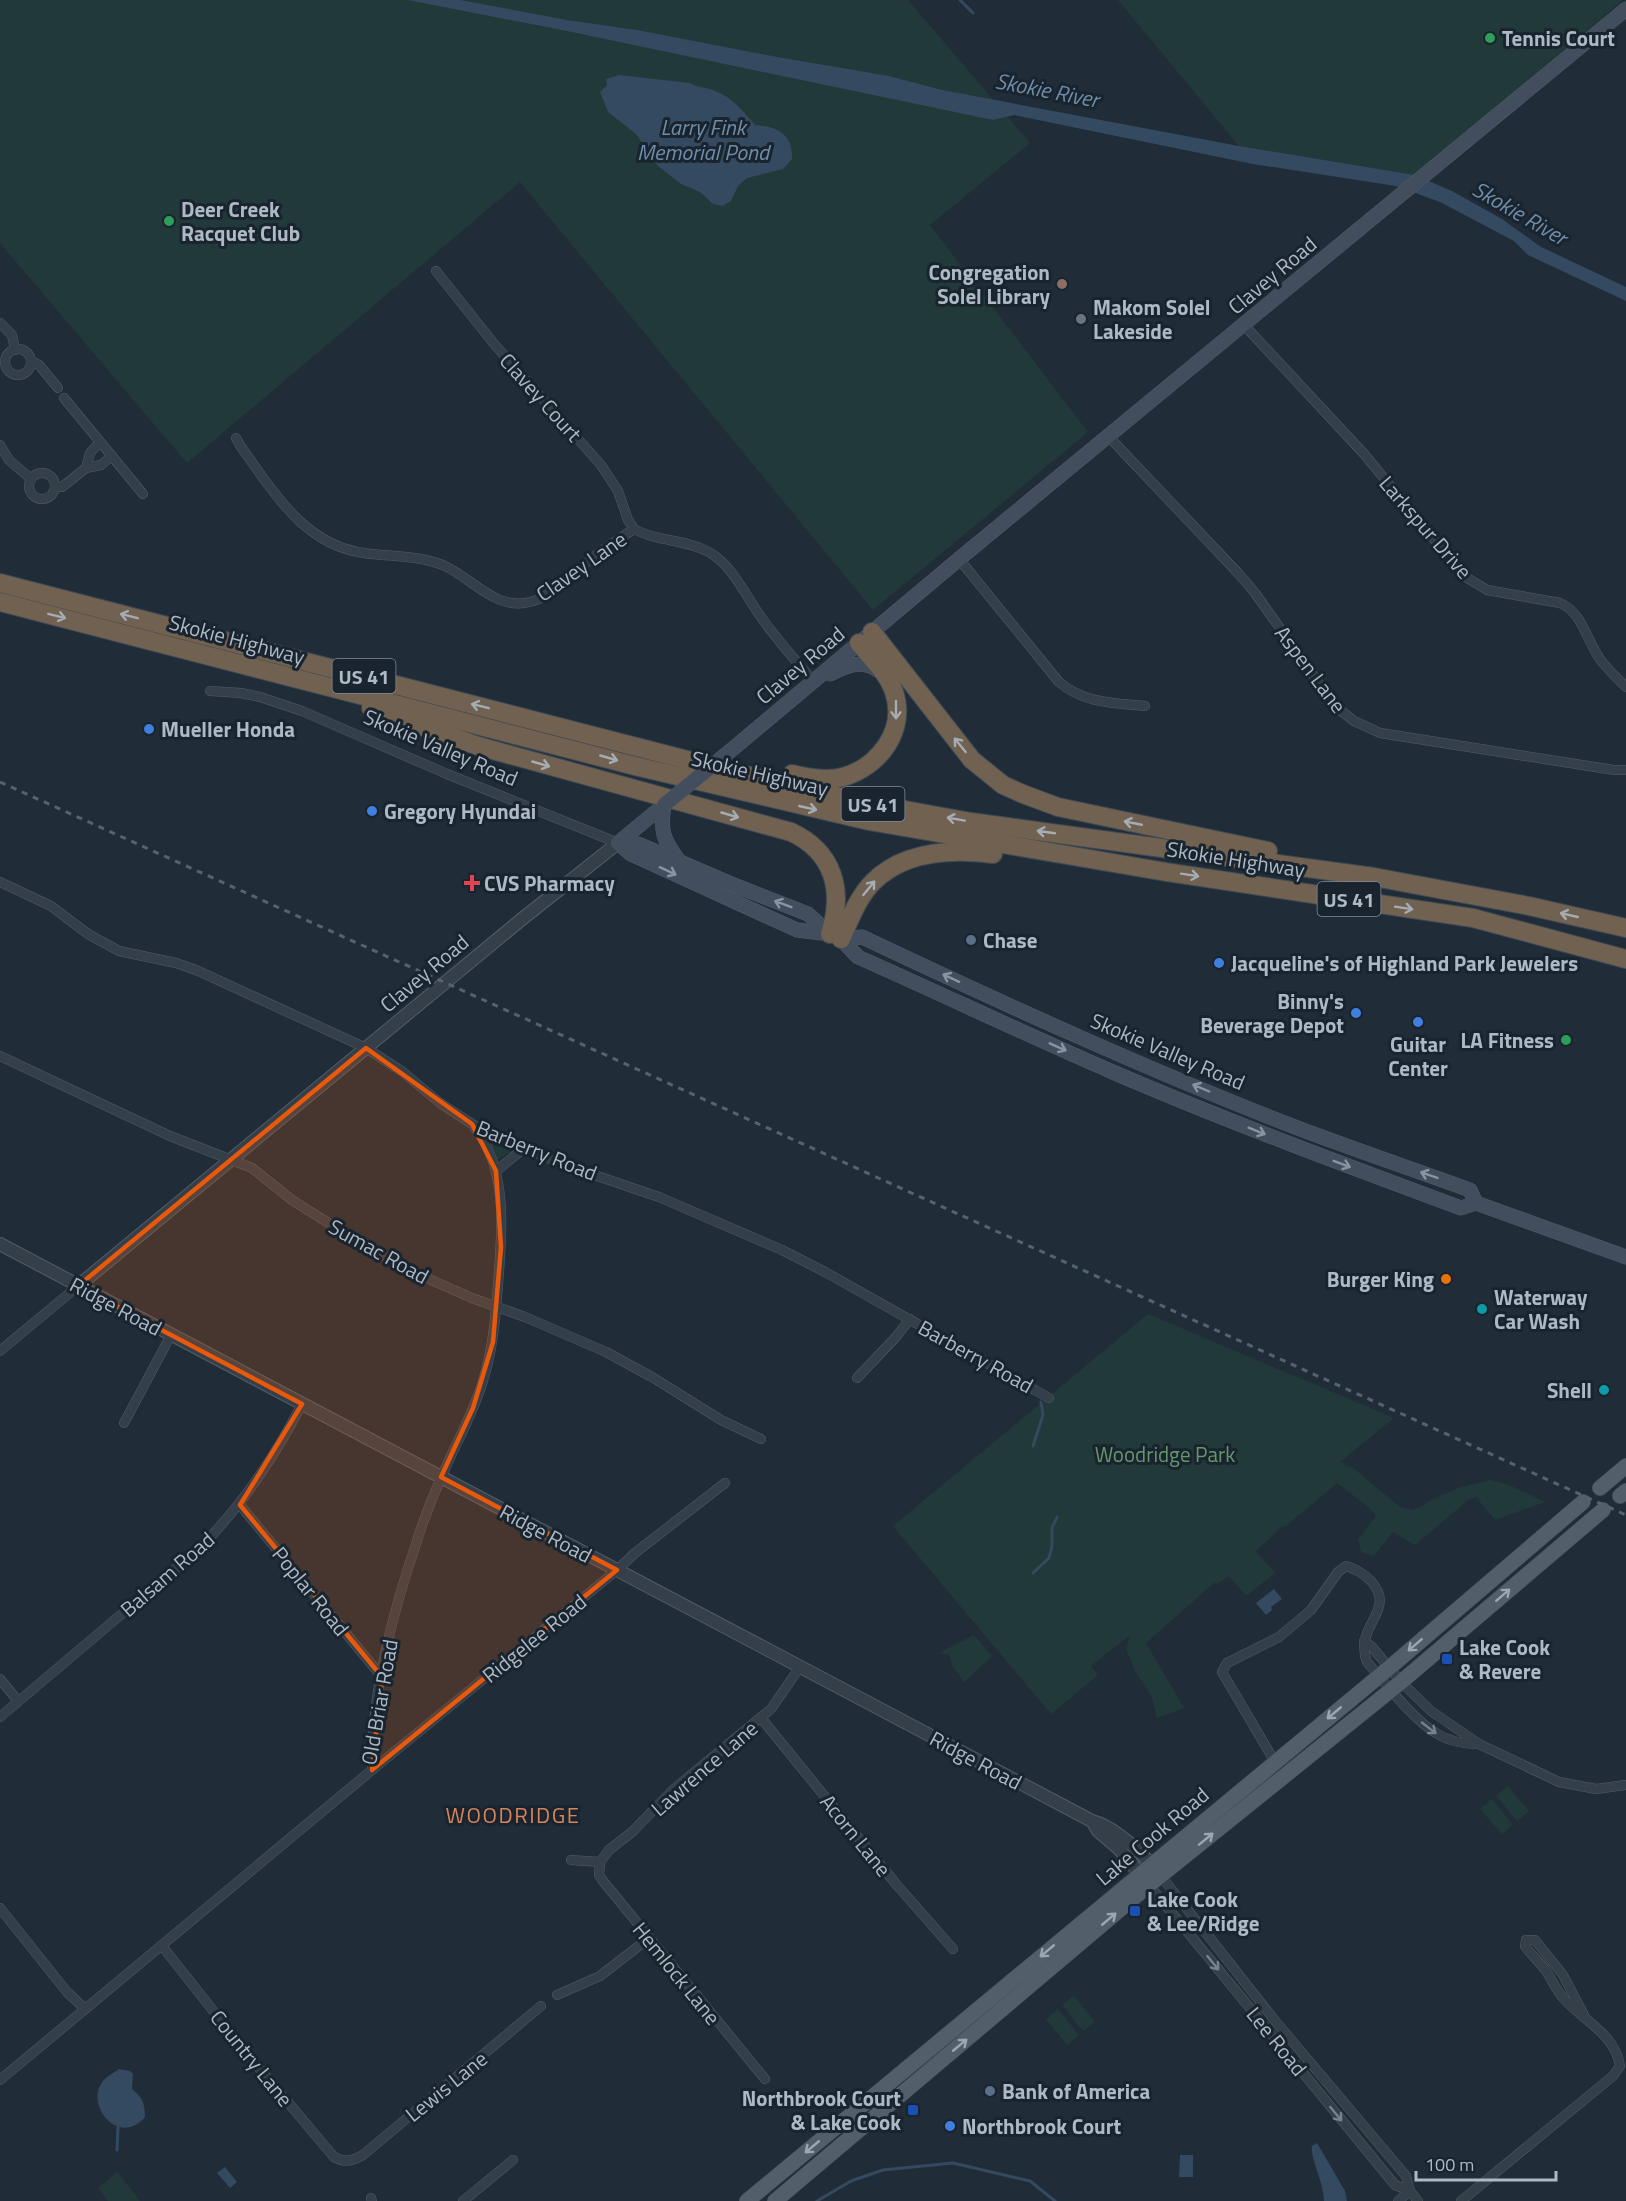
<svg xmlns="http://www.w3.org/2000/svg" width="1626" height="2201" viewBox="0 0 1626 2201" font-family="'Titillium Web',sans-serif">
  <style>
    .green { fill: #22393a }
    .water { fill: #334a61 }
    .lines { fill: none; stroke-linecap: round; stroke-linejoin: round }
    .stream { stroke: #334a61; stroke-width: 3 }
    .minor-casing { stroke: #515c67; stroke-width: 10 }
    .tertiary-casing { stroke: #515c67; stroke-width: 14 }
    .secondary-casing { stroke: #515c67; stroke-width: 15 }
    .primary-casing { stroke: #3d4853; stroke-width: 16 }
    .motorway-casing { stroke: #3e4954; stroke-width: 20 }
    .minor { stroke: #343f49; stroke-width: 9 }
    .tertiary { stroke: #343f49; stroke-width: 12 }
    .secondary { stroke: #424e5d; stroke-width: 14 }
    .primary { stroke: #525e6a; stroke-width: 15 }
    .motorway { stroke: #706150; stroke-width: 18 }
    .rail { stroke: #556371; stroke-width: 3; stroke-dasharray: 6 6; stroke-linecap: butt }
    .secondary-bridge-casing { stroke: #515c67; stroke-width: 15; stroke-linecap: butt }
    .secondary-bridge { stroke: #424e5d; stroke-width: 14 }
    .oneway { stroke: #a5acb4 }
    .oneway2 { stroke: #8894a1 }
    .oneway3 { stroke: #9ca7b4 }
    .oneway4 { stroke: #77828e }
    .marked { fill: #e8590c; fill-opacity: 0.2; stroke: #e8590c; stroke-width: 4.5; stroke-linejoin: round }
    .leisure-dot { fill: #2e9e5b; stroke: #19242e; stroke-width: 2 }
    .education-dot { fill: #8d6e63; stroke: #19242e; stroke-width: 2 }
    .worship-dot { fill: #6b7280; stroke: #19242e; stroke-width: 2 }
    .shop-dot { fill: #3f7fe0; stroke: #19242e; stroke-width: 2 }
    .health-dot { fill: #e0444e; stroke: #19242e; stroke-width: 2 }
    .service-dot { fill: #5c6f8a; stroke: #19242e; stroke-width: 2 }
    .food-dot { fill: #e8710a; stroke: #19242e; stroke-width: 2 }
    .culture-dot { fill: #0f9aa8; stroke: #19242e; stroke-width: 2 }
    .transit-dot { fill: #1a4fb4; stroke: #19242e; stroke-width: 2 }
    .labels { text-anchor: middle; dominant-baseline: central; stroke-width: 6; stroke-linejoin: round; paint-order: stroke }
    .shield { fill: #19242e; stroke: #818c98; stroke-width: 1.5 }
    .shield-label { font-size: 20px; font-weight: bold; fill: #aeb9c6 }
    .poi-label { font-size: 21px; font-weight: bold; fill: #aeb9c6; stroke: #19242e; text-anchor: start }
    .street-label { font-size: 21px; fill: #aeb9c6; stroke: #19242e }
    .park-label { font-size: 21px; fill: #65976c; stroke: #19242e }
    .water-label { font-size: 22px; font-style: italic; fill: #6e8daa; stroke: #19242e }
    .neighbourhood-label { font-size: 22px; letter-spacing: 1.5px; fill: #d68459; stroke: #19242e }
  </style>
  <rect width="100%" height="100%" fill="#202d39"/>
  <g class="green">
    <path d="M 0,0 L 908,0 L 1030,143 L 930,225 L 1088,432 L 873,610 L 520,182 L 187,463 L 0,243 Z"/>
    <path d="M 1118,0 L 1623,0 L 1415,175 L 1239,146 Z"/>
    <path d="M 492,1140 L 511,1149 L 511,1151 L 498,1160 L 491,1141 Z"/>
    <path d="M 1148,1314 L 1394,1418 L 1340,1462 L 1353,1468 L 1400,1507 L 1412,1510 L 1423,1506 L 1431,1500 L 1458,1488 L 1490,1480 L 1507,1484 L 1545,1502 L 1495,1520 L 1476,1497 L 1468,1500 L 1415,1545 L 1393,1532 L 1374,1556 L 1361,1552 L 1358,1539 L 1376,1516 L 1371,1509 L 1337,1483 L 1285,1527 L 1283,1526 L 1256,1551 L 1275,1573 L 1246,1596 L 1229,1576 L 1217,1584 L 1215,1582 L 1146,1643 L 1184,1708 L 1157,1718 L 1152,1697 L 1135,1671 L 1126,1649 L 1130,1635 L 1091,1666 L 1098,1675 L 1051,1714 L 893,1526 Z"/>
    <path d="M 974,1635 L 992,1656 L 964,1682 L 952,1665 L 950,1655 L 939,1653 Z"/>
    <path d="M 1508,1786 L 1529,1811 L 1517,1821 L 1496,1796 Z"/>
    <path d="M 1492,1799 L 1513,1825 L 1502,1834 L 1480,1809 Z"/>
    <path d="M 1074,1996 L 1095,2022 L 1083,2031 L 1062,2005 Z"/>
    <path d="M 1058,2009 L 1079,2035 L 1067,2045 L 1046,2019 Z"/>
    <path d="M 117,2172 L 140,2201 L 108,2201 L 98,2188 Z"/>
  </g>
  <g class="water">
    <path d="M 408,0 L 460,0 L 567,20 L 637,30 L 777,57 L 889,76 L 942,90 L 1239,146 L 1415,175 L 1452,191 L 1502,219 L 1541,247 L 1626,287 L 1626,301 L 1528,255 L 1514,241 L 1440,202 L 1396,186 L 1253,164 L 1014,115 L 993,120 L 567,31 Z"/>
    <path d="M 619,75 L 690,83 C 697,88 705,87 713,90 C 731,96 743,111 755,125 C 778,127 793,134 792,159 L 783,169 L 747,178 L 738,186 L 731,201 L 723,206 L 713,204 L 700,192 L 681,184 L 658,166 L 636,134 L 608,112 L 600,92 L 607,85 L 606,79 Z"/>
    <path d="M 1274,1589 L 1282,1599 L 1271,1607 L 1272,1610 L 1266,1615 L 1256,1603 Z"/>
    <path d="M 119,2069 L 130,2071 L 133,2074 L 132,2089 C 142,2097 145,2103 145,2117 C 118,2148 84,2104 103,2081 C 107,2076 114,2073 119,2069 Z"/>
    <path d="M 1317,2143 L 1345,2191 L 1347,2201 L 1324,2201 C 1324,2182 1310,2159 1312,2146 Z"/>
    <path d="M 1180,2155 L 1193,2155 L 1193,2177 L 1179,2177 Z"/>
    <path d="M 225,2167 L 237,2182 L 230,2188 L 217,2173 Z"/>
  </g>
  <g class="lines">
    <g class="stream">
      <path d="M 960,0 L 973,13"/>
      <path d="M 1033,1446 L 1043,1415 L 1041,1402"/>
      <path d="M 1033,1573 L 1049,1558 L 1052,1546 L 1052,1528 L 1057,1517"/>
      <path d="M 117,2150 L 118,2127"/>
      <path d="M 817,2201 L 851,2181 L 883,2170 L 953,2163 L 1030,2181 L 1055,2201"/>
    </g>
    <g class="minor-casing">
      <g id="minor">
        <path d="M 436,271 L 495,345 L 601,465 L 618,491 L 628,520 L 634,529"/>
        <path d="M 0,323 L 12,335 L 15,350"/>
        <path d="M 1244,325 L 1365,455 L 1464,576 L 1487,590 L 1560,603 C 1583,613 1586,640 1600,659 C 1607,669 1617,678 1626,687"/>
        <circle cx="18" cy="362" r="13"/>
        <path d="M 31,361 L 39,365 L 58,388"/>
        <path d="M 64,398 L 143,494"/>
        <path d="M 1108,436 L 1239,574 L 1255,593 L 1335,706 L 1354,721 L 1380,733 L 1614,770 L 1626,770"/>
        <path d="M 236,438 L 241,447 C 274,492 304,545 364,553 C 391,557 420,555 445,566 C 473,579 496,611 530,602 C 557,595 577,568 600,552 C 611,544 622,537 634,529 C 657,542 686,539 709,552 C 734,567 745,595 761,617 C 777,640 796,661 814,682"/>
        <path d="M 0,445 L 9,460 L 31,479"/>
        <path d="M 86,468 L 90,453 L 100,442"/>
        <circle cx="42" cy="486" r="13"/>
        <path d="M 55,487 L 62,487 L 86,468 L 101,465 L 112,456"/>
        <path d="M 959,559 L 1059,682 C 1083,703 1114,703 1145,706"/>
        <path d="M 210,691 L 241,693 L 260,697 L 302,711 L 447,774 L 618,843"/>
        <path d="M 0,882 L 51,906 L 88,934 L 119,951 L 176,963 L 196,970 L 366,1048 L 403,1072 L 440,1103 L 472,1124 L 495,1136 L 559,1163 L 659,1197 L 782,1250 L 825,1272 L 1049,1398"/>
        <path d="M 0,1056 L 170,1136 L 252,1168 L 292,1200 L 368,1248 L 415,1273 L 472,1298 L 525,1317 L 606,1352 L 652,1377 L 721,1420 L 761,1439"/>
        <path d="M 496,1171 L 523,1149"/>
        <path d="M 0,1351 L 78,1286"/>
        <path d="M 857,1378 L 896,1337 L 910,1319"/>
        <path d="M 124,1423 L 171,1335"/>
        <path d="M 240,1505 L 382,1677"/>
        <path d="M 1364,1641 L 1372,1647 L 1401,1682 L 1431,1711 L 1479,1744 L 1559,1782 L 1596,1789 L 1626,1785"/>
        <path d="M 0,1679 L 18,1701"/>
        <path d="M 0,1717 L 202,1546 C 244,1502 274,1458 302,1404"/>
        <path d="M 761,1718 L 896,1884 L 953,1949"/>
        <path d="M 1275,1762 L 1222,1672 L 1227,1663 L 1279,1637 L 1311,1610 L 1338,1572 L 1346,1566 C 1357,1570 1363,1573 1371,1581 C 1398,1611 1353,1625 1367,1662 C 1386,1684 1414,1721 1439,1735 C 1451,1742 1466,1744 1479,1744"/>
        <path d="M 372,1770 L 617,1570 L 635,1553 L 725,1483"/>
        <path d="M 571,1860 L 600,1862"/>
        <path d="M 1161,1876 L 1276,2022 L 1406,2176 L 1410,2191 L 1418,2201"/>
        <path d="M 1149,1885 L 1395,2185 L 1410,2191"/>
        <path d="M 0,1908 L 67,1992 L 85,2009"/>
        <path d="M 162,1946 L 249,2056 L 334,2157 C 345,2163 352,2161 363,2155 L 541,2006"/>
        <path d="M 557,1995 L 600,1976 L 649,1938"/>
        <path d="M 765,2079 L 603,1881 L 599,1875 L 600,1862 L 609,1850 L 632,1832 L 674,1789 L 771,1709 L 800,1667"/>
        <path d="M 0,2080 L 372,1770 C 370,1700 393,1611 416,1544 C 423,1521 432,1498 442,1476 C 455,1445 472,1416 482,1384 C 494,1348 496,1310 499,1272 C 501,1240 504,1205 496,1173 C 493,1158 485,1140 475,1128"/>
        <path d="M 371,2198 L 372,2201"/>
        <path d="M 463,2201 L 513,2160"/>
        <path d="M 1398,2201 L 1410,2191"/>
        <path d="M 1461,2201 L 1613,2076 L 1620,2066 C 1615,2034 1584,2021 1564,1999 C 1557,1991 1552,1980 1546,1971 C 1540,1962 1531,1955 1525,1946 L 1526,1940 L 1535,1940 L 1563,1975 L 1584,2015"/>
      </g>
    </g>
    <g class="tertiary-casing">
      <g id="tertiary">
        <path d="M 0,1244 L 1092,1821 C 1114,1826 1143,1854 1157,1871"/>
        <path d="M 78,1286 L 522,919 L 618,843"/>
        <path d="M 1092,1821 L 1098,1831 L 1119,1849 L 1145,1880"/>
      </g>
    </g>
    <g class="secondary-casing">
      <g id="secondary">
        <path d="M 830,674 C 848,665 862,659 879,671"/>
        <path d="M 735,747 L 959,559 L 1626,9"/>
        <path d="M 664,805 C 660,831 663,840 679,861"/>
        <path d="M 618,843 L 631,854 L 797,930 L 830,934 L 841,939 L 858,957 C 944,995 1029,1036 1115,1073 C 1229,1122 1345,1165 1461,1208 L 1476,1203 L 1626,1257"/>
        <path d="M 618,843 L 638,844 L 729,883 L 808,914 L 830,934"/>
        <path d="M 618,843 L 664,805"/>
        <path d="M 841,939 L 862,937 C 1004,1004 1148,1070 1295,1127 C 1353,1149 1412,1169 1470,1190 L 1476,1203"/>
      </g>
    </g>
    <g class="primary-casing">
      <g id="primary">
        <path d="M 1600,1488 L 1626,1466"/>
        <path d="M 1620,1496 L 1626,1491"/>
        <path d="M 747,2201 L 1389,1668 L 1583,1502"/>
        <path d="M 775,2201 L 1149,1885 L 1401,1682 L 1603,1510"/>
      </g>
    </g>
    <g class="motorway-casing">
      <g id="motorway">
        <path d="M 0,583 L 757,778 L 872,804 L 971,822 L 1374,877 L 1529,906 L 1626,928"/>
        <path d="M 0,602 L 635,766 L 869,821 L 1166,872 L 1473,918 L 1626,959"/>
        <path d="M 872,632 L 972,760 L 1003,785 L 1023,794 L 1058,807 L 1268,851"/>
        <path d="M 371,708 L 478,746 L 791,832 C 834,852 844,891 830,934"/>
        <path d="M 792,774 C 808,778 827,781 843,777 C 879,767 907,730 894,692 C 888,673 871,658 859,643"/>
        <path d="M 841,939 C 850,919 858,897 873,882 C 904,851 953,849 993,854"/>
      </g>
    </g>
    <use href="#minor" class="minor"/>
    <use href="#tertiary" class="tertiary"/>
    <use href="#secondary" class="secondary"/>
    <use href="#primary" class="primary"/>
    <use href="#motorway" class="motorway"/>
    <path class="rail" d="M 0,782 L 1626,1515"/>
    <g class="secondary-bridge-casing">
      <path id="secondary-bridge" d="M 664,805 L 735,747"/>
    </g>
    <use href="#secondary-bridge" class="secondary-bridge"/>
  </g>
  <defs><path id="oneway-shaft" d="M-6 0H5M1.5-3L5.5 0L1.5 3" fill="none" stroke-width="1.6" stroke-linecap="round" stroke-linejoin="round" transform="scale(1.5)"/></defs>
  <g class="oneway">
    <use href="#oneway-shaft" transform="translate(57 616) rotate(14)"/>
    <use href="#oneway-shaft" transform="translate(129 616) rotate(-166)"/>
    <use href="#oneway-shaft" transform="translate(480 706) rotate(-166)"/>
    <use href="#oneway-shaft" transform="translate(896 710) rotate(90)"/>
    <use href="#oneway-shaft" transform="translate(960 745) rotate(-129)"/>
    <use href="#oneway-shaft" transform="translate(609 758) rotate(16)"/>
    <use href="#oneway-shaft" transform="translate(541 764) rotate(16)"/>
    <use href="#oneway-shaft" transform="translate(808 808) rotate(13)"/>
    <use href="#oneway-shaft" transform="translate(730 815) rotate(16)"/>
    <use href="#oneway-shaft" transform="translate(956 819) rotate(-170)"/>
    <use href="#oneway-shaft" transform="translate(1133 823) rotate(-169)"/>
    <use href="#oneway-shaft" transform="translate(1046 832) rotate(-172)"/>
    <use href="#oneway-shaft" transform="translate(1190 875) rotate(9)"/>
    <use href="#oneway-shaft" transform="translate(869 888) rotate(-51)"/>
    <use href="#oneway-shaft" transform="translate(1404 908) rotate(9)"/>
    <use href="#oneway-shaft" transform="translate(1569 915) rotate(-167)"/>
  </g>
  <g class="oneway2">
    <use href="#oneway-shaft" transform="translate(668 871) rotate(25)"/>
    <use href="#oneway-shaft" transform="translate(783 904) rotate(-159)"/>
    <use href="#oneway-shaft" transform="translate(951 978) rotate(-155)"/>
    <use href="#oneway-shaft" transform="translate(1058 1047) rotate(24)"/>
    <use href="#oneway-shaft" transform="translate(1201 1088) rotate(-157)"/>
    <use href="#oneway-shaft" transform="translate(1257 1131) rotate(22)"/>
    <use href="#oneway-shaft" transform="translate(1342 1164) rotate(20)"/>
    <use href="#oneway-shaft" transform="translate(1429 1175) rotate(-161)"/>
  </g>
  <g class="oneway3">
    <use href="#oneway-shaft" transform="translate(1503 1595) rotate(-41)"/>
    <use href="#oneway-shaft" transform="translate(1415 1645) rotate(139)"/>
    <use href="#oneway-shaft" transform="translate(1334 1713) rotate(140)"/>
    <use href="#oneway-shaft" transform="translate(1206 1839) rotate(-39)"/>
    <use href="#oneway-shaft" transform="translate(1109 1919) rotate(-40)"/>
    <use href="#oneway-shaft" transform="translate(1047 1951) rotate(140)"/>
    <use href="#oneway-shaft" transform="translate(960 2045) rotate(-40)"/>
    <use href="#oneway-shaft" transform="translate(812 2147) rotate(140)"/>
  </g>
  <g class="oneway4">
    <use href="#oneway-shaft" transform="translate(1429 1728) rotate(38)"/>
    <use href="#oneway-shaft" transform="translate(1213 1963) rotate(51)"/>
    <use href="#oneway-shaft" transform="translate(1336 2114) rotate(51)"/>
  </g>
  <path class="marked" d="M 366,1048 L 472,1124 L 496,1171 L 501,1247 L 493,1342 L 473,1408 L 441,1477 L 617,1570 L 372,1770 L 382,1677 L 240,1505 L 302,1404 L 78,1286 Z"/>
  <g class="leisure-dot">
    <circle cx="1490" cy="38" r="6"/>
    <circle cx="169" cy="221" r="6"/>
    <circle cx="1566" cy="1040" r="6"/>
  </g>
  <circle class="education-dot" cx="1062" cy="284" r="6"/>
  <circle class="worship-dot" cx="1081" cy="319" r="6"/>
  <g class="shop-dot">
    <circle cx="149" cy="729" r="6"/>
    <circle cx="372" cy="811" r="6"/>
    <circle cx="1219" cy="963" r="6"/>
    <circle cx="1356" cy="1013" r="6"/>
    <circle cx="1418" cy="1022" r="6"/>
    <circle cx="950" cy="2126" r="6"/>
  </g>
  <path class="health-dot" d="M469 874h6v6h6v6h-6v6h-6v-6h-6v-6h6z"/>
  <g class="service-dot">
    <circle cx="971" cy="940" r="6"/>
    <circle cx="990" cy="2091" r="6"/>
  </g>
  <circle class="food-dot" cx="1446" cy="1279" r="6"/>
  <g class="culture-dot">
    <circle cx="1482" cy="1309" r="6"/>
    <circle cx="1604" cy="1390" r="6"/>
  </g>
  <g class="transit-dot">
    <rect x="1441" y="1653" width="12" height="12" rx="3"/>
    <rect x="1129" y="1905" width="12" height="12" rx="3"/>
    <rect x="907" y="2104" width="12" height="12" rx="3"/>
  </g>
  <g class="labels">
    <g class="shield">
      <rect x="332.5" y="659" width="63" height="34" rx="4.5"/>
      <rect x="841.5" y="787" width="63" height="34" rx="4.5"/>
      <rect x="1317.5" y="882" width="63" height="34" rx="4.5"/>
    </g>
    <g class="shield-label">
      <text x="364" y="676">US 41</text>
      <text x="873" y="804">US 41</text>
      <text x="1349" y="899">US 41</text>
    </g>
    <g class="poi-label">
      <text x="1502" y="38">Tennis Court</text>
      <text x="181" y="209">Deer Creek<tspan x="181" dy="24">Racquet Club</tspan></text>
      <text x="1050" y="272" text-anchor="end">Congregation<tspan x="1050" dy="24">Solel Library</tspan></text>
      <text x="1093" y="307">Makom Solel<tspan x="1093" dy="24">Lakeside</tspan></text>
      <text x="161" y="729">Mueller Honda</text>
      <text x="384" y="811">Gregory Hyundai</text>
      <text x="484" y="883">CVS Pharmacy</text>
      <text x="983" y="940">Chase</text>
      <text x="1231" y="963">Jacqueline's of Highland Park Jewelers</text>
      <text x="1344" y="1001" text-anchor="end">Binny's<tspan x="1344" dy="24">Beverage Depot</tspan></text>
      <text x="1554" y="1040" text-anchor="end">LA Fitness</text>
      <text x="1418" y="1044" text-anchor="middle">Guitar<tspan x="1418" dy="24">Center</tspan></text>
      <text x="1434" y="1279" text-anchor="end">Burger King</text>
      <text x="1494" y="1297">Waterway<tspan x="1494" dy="24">Car Wash</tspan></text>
      <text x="1592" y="1390" text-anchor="end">Shell</text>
      <text x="1459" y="1647">Lake Cook<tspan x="1459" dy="24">&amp; Revere</tspan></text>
      <text x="1147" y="1899">Lake Cook<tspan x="1147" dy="24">&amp; Lee/Ridge</tspan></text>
      <text x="1002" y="2091">Bank of America</text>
      <text x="901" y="2098" text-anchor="end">Northbrook Court<tspan x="901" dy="24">&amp; Lake Cook</tspan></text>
      <text x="962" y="2126">Northbrook Court</text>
    </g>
    <g class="street-label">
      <text transform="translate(1272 275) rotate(-40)">Clavey Road</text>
      <text transform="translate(541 397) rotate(48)">Clavey Court</text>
      <text transform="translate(1426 527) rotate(49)">Larkspur Drive</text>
      <text transform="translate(581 566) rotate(-35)">Clavey Lane</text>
      <text transform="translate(237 639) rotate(15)">Skokie Highway</text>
      <text transform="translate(800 665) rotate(-40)">Clavey Road</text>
      <text transform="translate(1311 669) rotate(53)">Aspen Lane</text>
      <text transform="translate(441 747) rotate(23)">Skokie Valley Road</text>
      <text transform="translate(760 773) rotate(13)">Skokie Highway</text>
      <text transform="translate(1236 859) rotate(9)">Skokie Highway</text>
      <text transform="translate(424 973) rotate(-40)">Clavey Road</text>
      <text transform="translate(1168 1051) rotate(23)">Skokie Valley Road</text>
      <text transform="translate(537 1150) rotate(22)">Barberry Road</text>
      <text transform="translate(379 1251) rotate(29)">Sumac Road</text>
      <text transform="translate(116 1306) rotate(28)">Ridge Road</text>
      <text transform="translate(976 1356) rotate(29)">Barberry Road</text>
      <text transform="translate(546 1533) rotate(28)">Ridge Road</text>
      <text transform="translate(167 1574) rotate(-41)">Balsam Road</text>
      <text transform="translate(311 1591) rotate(51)">Poplar Road</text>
      <text transform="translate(534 1638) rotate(-39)">Ridgelee Road</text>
      <text transform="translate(379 1702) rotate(-80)">Old Briar Road</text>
      <text transform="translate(976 1760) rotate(28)">Ridge Road</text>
      <text transform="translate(704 1768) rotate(-41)">Lawrence Lane</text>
      <text transform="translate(856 1835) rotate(51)">Acorn Lane</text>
      <text transform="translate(1152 1836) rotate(-40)">Lake Cook Road</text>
      <text transform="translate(677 1973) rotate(51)">Hemlock Lane</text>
      <text transform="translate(1277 2041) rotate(51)">Lee Road</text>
      <text transform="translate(252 2058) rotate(51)">Country Lane</text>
      <text transform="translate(446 2086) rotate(-39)">Lewis Lane</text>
    </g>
    <g class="park-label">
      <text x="1165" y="1454">Woodridge Park</text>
    </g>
    <g class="water-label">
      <text transform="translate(1047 90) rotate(11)">Skokie River</text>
      <text x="703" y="127">Larry Fink<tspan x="703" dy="25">Memorial Pond</tspan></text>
      <text transform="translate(1520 213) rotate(30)">Skokie River</text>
    </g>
    <g class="neighbourhood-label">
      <text x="513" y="1815">WOODRIDGE</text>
    </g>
  </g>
  <path d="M1416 2171v9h140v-9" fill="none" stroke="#aeb9c6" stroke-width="3"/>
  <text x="1425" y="2171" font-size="18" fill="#aeb9c6" stroke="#19242e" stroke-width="4.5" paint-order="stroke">100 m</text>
</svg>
